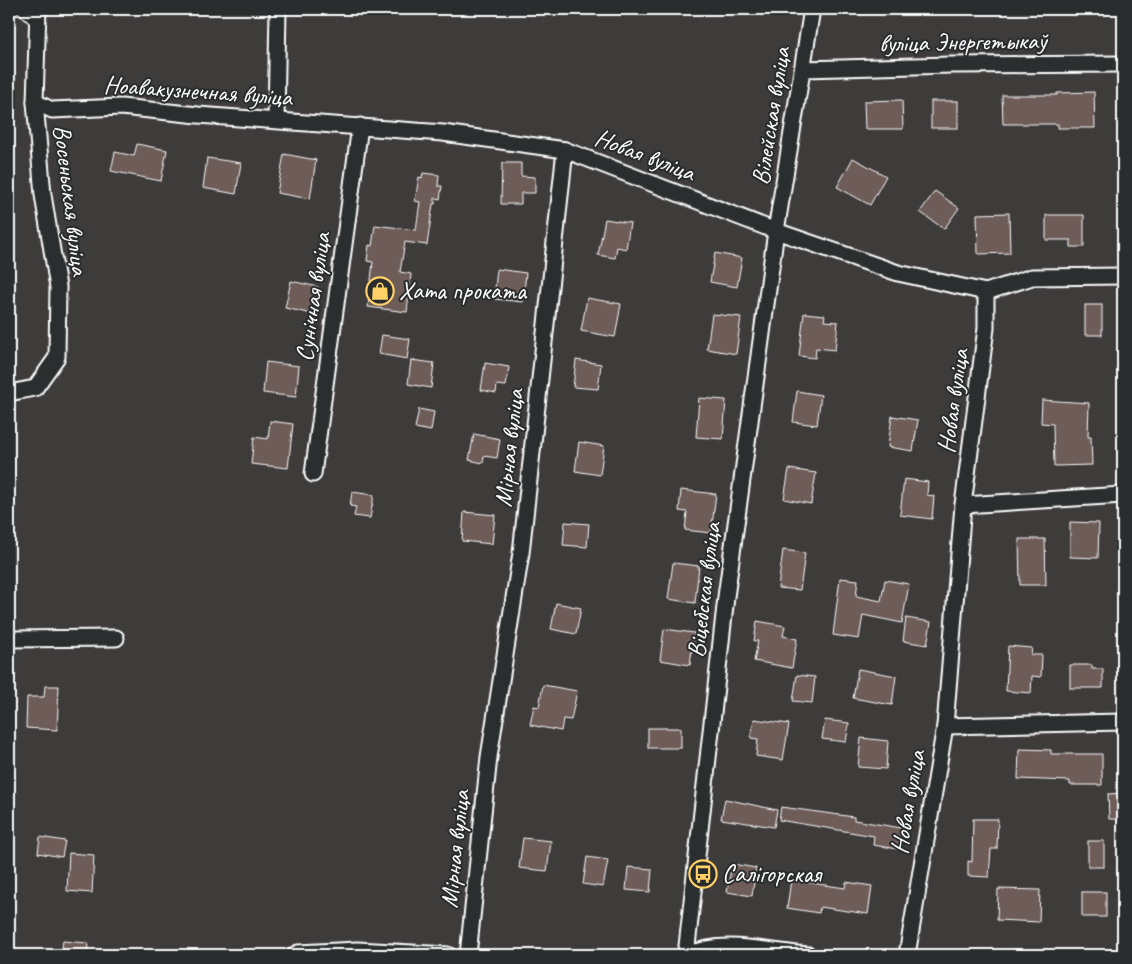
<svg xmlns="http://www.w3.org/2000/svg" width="1132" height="964" viewBox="0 0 1132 964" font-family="Caveat,sans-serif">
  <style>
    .building { fill: #6e5c58; stroke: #fff }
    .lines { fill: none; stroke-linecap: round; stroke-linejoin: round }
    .service-casing { stroke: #fff; stroke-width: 11 }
    .minor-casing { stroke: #fff; stroke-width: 19 }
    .service { stroke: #2a2d2e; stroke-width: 8 }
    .minor { stroke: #2a2d2e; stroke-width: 15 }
    .labels { text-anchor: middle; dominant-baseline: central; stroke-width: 4; stroke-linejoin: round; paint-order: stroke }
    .street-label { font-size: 25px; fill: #fff; stroke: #2a2d2e }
    .poi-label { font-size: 25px; fill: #fff; stroke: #2a2d2e; text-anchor: start }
  </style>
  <rect width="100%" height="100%" fill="#3e3b3b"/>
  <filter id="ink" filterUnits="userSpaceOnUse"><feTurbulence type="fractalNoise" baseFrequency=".02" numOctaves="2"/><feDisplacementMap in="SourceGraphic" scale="10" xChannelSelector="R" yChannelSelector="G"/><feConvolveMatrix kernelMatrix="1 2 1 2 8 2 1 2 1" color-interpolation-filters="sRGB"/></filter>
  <g filter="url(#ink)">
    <g class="building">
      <path d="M 1094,92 L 1095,128 L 1058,128 L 1058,124 L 1003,124 L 1002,95 L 1057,95 L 1057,93 Z"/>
      <path d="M 902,100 L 903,129 L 865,129 L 864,101 Z"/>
      <rect x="931" y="101" width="27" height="27"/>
      <path d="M 137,144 L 167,150 L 161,181 L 111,171 L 115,152 L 134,156 Z"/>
      <path d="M 284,154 L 316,160 L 310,199 L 277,193 Z"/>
      <path d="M 207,158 L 241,163 L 236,194 L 203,188 Z"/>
      <path d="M 853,158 L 886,176 L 870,205 L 837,187 Z"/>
      <path d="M 502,163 L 521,163 L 521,176 L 535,177 L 535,193 L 521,193 L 521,204 L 501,204 Z"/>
      <path d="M 423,173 L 439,175 L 438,186 L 442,186 L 440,199 L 435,198 L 435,204 L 433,204 L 427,245 L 405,242 L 400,272 L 411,274 L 407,312 L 368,307 L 373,262 L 367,261 L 369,245 L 372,246 L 375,225 L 416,230 L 420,202 L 415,201 L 419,177 L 422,178 Z"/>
      <path d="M 935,191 L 959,208 L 944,229 L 920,212 Z"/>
      <path d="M 1009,213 L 1010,253 L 978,254 L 977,214 Z"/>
      <path d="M 1046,215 L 1084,215 L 1084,247 L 1071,247 L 1071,240 L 1046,240 Z"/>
      <path d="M 605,219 L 630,223 L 626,249 L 617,247 L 615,258 L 598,255 Z"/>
      <path d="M 715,253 L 742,258 L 737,287 L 710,282 Z"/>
      <path d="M 497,269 L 526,273 L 523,302 L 494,299 Z"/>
      <path d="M 291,281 L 318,287 L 312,314 L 285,308 Z"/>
      <path d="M 587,298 L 621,304 L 615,337 L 581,331 Z"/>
      <rect x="1085" y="305" width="17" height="30"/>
      <path d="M 804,313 L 825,315 L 824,321 L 838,322 L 835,350 L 816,348 L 815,358 L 799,356 Z"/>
      <path d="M 712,314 L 741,317 L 736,354 L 707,349 Z"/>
      <path d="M 382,335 L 410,339 L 407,359 L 379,354 Z"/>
      <path d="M 411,360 L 434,363 L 431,388 L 408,384 Z"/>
      <path d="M 576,360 L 601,364 L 598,389 L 573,387 Z"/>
      <path d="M 266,362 L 299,366 L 296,397 L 263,393 Z"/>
      <path d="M 485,363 L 509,367 L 506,386 L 497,385 L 496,393 L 481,390 Z"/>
      <path d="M 797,391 L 821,395 L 817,425 L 793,422 Z"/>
      <path d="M 699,398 L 726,400 L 723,439 L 696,437 Z"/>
      <path d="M 1042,400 L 1089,403 L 1088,437 L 1091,437 L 1092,465 L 1054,466 L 1053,424 L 1041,423 Z"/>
      <path d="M 419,409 L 434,412 L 431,431 L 415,428 Z"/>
      <path d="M 892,416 L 918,420 L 913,451 L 888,447 Z"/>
      <path d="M 270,421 L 293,424 L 288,468 L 251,464 L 254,437 L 268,439 Z"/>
      <path d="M 474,434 L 500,439 L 497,458 L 484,456 L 483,463 L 469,460 Z"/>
      <path d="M 579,442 L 604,446 L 600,475 L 575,471 Z"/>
      <path d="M 789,469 L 816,473 L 811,504 L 784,499 Z"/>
      <path d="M 904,479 L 928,482 L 927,495 L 934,496 L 932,519 L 900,515 Z"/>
      <path d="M 681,490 L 716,494 L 711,533 L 685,530 L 687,512 L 679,511 Z"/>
      <path d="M 352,492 L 374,495 L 370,518 L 354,516 L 356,507 L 350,506 Z"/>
      <path d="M 464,512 L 495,515 L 492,544 L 462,541 Z"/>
      <path d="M 565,522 L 589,524 L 587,547 L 563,545 Z"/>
      <path d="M 1070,522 L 1099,523 L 1098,558 L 1070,557 Z"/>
      <path d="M 1019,539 L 1045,539 L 1046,585 L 1020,585 Z"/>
      <path d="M 783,550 L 805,553 L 800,590 L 778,588 Z"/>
      <path d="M 673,563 L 699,566 L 695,603 L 668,599 Z"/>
      <path d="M 840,578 L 858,580 L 856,596 L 881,601 L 885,580 L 909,584 L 902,623 L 863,615 L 859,639 L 833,635 Z"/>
      <path d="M 556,603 L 581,608 L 576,634 L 551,629 Z"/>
      <path d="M 906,618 L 931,622 L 927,645 L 903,641 Z"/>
      <path d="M 757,621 L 785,626 L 783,636 L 797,639 L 792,668 L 754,661 L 758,641 L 754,641 Z"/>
      <path d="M 664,629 L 694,633 L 690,665 L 660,660 Z"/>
      <path d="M 1008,646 L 1032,648 L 1031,655 L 1042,655 L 1041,677 L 1032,676 L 1031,693 L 1006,691 Z"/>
      <path d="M 1070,665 L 1092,665 L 1092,669 L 1103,669 L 1103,688 L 1070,688 Z"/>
      <path d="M 858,669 L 896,676 L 892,705 L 853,698 Z"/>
      <path d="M 797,675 L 815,677 L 812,703 L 793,701 Z"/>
      <path d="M 543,685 L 577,691 L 571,720 L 563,719 L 561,731 L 530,725 L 534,706 L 539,707 Z"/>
      <path d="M 45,686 L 59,686 L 57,730 L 26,728 L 27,697 L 44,697 Z"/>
      <path d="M 754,719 L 789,724 L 783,760 L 756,756 L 758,739 L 751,738 Z"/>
      <path d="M 825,720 L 849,723 L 846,742 L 822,739 Z"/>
      <rect x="648" y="728" width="33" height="20"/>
      <path d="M 861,738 L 888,741 L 886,769 L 858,767 Z"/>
      <path d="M 1019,749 L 1051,750 L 1051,754 L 1102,754 L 1102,785 L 1070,785 L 1070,781 L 1018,779 Z"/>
      <path d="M 1123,793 L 1123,819 L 1109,819 L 1108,794 Z"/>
      <path d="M 725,799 L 777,810 L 774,827 L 721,819 Z"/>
      <path d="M 781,807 L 854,817 L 854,820 L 901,828 L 898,849 L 873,845 L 874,836 L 779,820 Z"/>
      <path d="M 973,819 L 998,819 L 997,849 L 991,849 L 989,877 L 968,876 L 968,861 L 972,862 Z"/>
      <path d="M 40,837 L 65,841 L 62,857 L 38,853 Z"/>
      <path d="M 523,838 L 551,841 L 547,871 L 519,868 Z"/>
      <rect x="1088" y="841" width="16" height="26"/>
      <path d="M 69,853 L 94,855 L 92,893 L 67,891 Z"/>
      <path d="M 587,857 L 608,860 L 603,887 L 583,884 Z"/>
      <path d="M 732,864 L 756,868 L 752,896 L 727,892 Z"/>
      <path d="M 628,867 L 652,869 L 650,892 L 626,890 Z"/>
      <path d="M 791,880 L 845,888 L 846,882 L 872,886 L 868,914 L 820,907 L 819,913 L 787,908 Z"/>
      <path d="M 998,889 L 1040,890 L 1039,922 L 997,920 Z"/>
      <rect x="1082" y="892" width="24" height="25"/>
      <path d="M 63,941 L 88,943 L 87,955 L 61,955 Z"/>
    </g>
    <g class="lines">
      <g class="service-casing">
        <path id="service" d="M 21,9 L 38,25"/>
      </g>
      <g class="minor-casing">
        <g id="minor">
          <path d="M 804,69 L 951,65 L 1123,64"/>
          <path d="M 35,102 L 52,110 L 121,107 L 198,115 L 443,133 L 565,150 L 521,553 L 489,757 L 468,955"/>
          <path d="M 276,120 L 278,9"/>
          <path d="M 565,150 L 776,231 L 898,273 L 986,292 L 986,328 L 963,505 L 945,726 L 907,955"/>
          <path d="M 986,292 L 1032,277 L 1123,276"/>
          <path d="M 9,393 L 35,388 L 57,357 L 58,287 L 43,195 L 35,102 L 38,9"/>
          <path d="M 313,474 L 360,126"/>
          <path d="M 963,505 L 1123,495"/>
          <path d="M 9,639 L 116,638"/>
          <path d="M 945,726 L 1123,722"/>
          <path d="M 295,955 L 298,953 L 357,950 L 448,955"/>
          <path d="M 686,955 L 726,597 L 776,231 L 812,9"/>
          <path d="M 690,955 C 722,938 773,953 809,955"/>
        </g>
      </g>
      <use href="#service" class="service"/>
      <use href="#minor" class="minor"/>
    </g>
  </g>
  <defs>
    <g id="shop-ring" transform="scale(1.4375)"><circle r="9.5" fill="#2a2d2e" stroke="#ffd166" stroke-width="1.5"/><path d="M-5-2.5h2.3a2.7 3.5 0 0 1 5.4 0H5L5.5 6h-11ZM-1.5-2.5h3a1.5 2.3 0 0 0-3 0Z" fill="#ffd166"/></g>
    <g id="bus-ring" transform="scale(1.4375)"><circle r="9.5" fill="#2a2d2e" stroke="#ffd166" stroke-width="1.5"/><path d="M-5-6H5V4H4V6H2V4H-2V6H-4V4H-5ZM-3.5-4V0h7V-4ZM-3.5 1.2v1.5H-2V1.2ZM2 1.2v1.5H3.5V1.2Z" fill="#ffd166"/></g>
  </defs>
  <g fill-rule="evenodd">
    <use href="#shop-ring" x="380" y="291"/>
    <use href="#bus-ring" x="703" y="874"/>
  </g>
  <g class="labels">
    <g class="street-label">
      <text transform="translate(963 42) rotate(-1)">вуліца Энергетыкаў</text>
      <text transform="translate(198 91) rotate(4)">Ноавакузнечная вуліца</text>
      <text transform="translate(771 116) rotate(-81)">Вілейская вуліца</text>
      <text transform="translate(645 155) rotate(21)">Новая вуліца</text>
      <text transform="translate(71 200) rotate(83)">Восеньская вуліца</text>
      <text transform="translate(313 297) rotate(-82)">Сунічная вуліца</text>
      <text transform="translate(953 401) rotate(-82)">Новая вуліца</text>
      <text transform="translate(509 448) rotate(-84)">Мірная вуліца</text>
      <text transform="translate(704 590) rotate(-83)">Віцебская вуліца</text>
      <text transform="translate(908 802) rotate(-80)">Новая вуліца</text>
      <text transform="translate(455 849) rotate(-84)">Мірная вуліца</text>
    </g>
    <g class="poi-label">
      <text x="399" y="291">Хата проката</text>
      <text x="722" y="874">Салігорская</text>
    </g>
  </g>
  <rect width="1132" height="964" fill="none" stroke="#2a2d2e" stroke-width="30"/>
  <rect x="15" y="15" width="1102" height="934" fill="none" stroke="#fff" stroke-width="2" filter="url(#ink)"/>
</svg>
